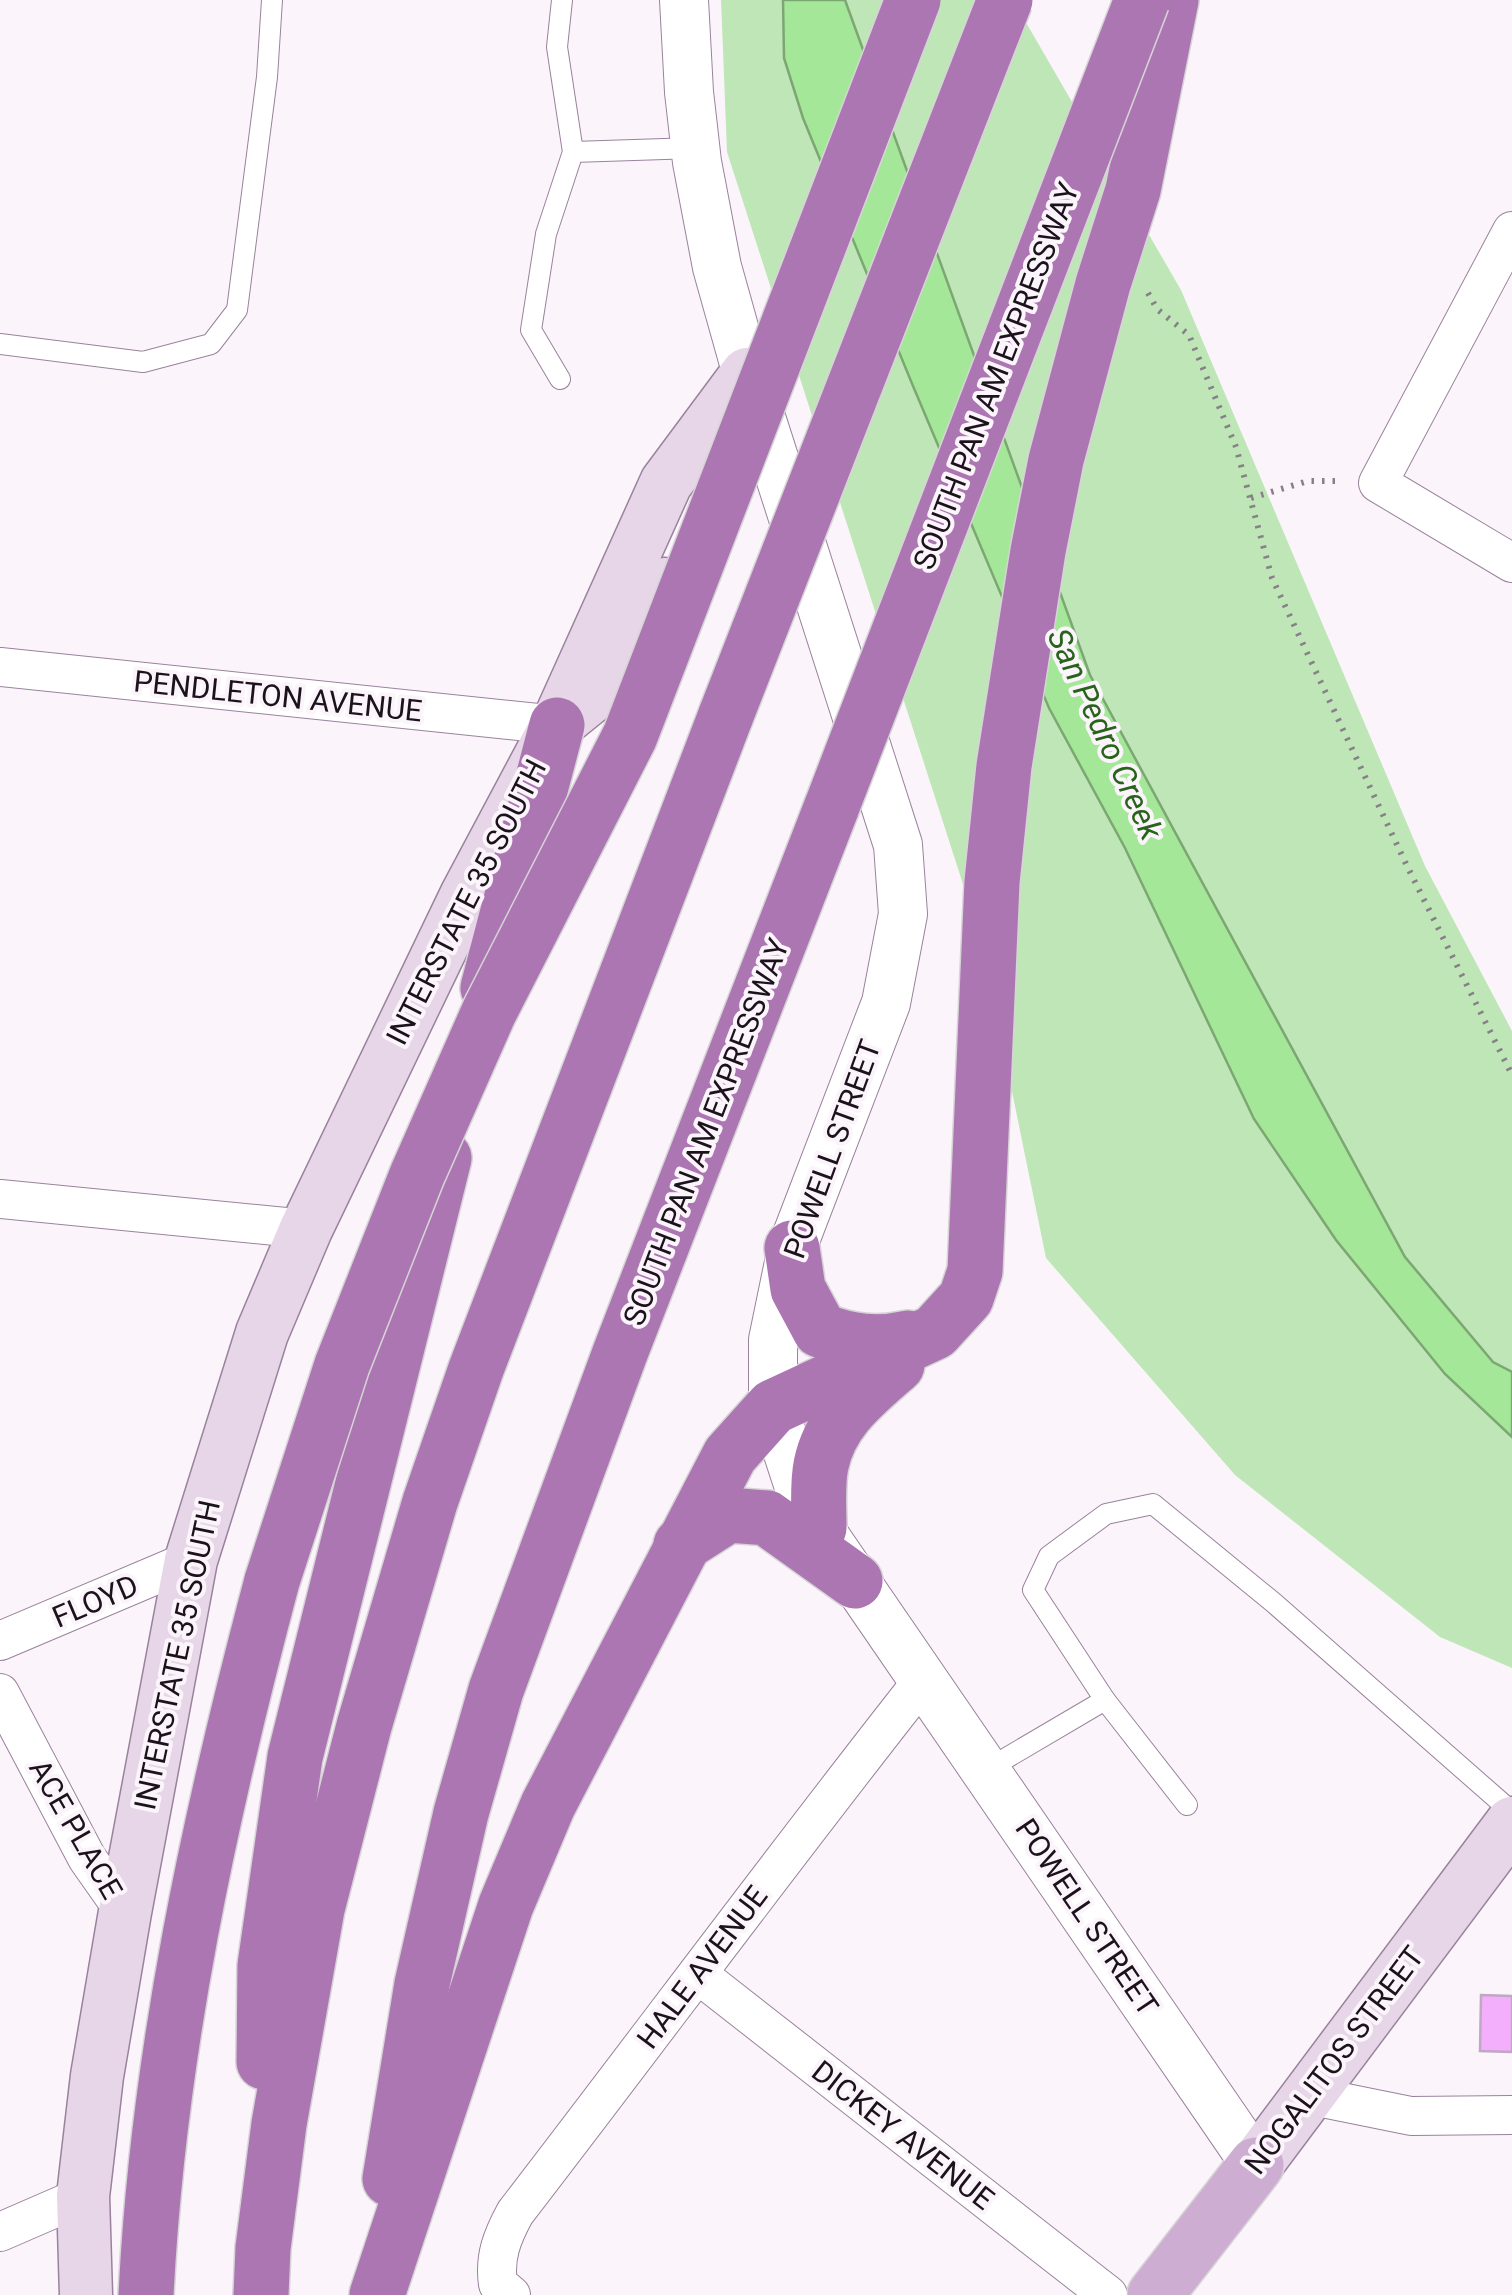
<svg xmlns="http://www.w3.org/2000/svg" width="1512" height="2295" viewBox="0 0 1512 2295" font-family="Roboto,sans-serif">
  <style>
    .green { fill: #bfe6b7 }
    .water { fill: #a5e798; stroke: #7ca773; stroke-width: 2.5 }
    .building { fill: #f3affb; stroke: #c0a7c3; stroke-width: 2.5 }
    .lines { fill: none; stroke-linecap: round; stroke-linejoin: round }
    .service-casing { stroke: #9a829d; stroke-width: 22 }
    .minor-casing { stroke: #9a829d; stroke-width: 40 }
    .tertiary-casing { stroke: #9a829d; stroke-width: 50 }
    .secondary-casing { stroke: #9a829d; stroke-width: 55 }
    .primary-casing { stroke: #d6d4d6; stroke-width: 58 }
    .motorway-casing { stroke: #d6d4d6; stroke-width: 58 }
    .path { stroke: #878088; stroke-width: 6; stroke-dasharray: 2.5 8; stroke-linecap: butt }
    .service { stroke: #fff; stroke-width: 20 }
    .minor { stroke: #fff; stroke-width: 38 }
    .tertiary { stroke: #fff; stroke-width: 48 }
    .secondary { stroke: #e6d6e8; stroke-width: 52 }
    .primary { stroke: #cdadd1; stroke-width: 55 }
    .motorway { stroke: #ac76b2; stroke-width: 55 }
    .motorway-bridge-casing { stroke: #d6d4d6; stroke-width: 58; stroke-linecap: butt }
    .motorway-bridge { stroke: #ac76b2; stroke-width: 55 }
    .labels { text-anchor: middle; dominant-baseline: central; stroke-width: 8; stroke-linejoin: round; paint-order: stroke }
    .street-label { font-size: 30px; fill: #1b121c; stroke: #fbf5fb }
    .water-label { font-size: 32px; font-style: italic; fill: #276419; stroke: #fbf5fb }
  </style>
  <rect width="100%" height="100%" fill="#fbf5fb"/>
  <path class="green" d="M 721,0 L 1013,0 L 1181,290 L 1425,866 L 1512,1031 L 1512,1668 L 1440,1637 L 1235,1475 L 1046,1258 L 981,940 L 727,152 Z"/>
  <path class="water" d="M 783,0 L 845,0 L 1090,675 L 1405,1257 L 1493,1362 L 1512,1372 L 1512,1437 L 1445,1374 L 1336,1240 L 1254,1119 L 1125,848 L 1049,708 L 913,386 L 803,118 L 784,58 Z"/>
  <path class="building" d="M 1481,1995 L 1512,1996 L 1512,2052 L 1480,2051 Z"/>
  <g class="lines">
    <g class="service-casing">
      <g id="service">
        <path d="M 573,152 L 695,148"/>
        <path d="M 0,344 L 143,362 L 211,344 L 237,310 L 267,77 L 272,0"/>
        <path d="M 560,379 L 531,330 L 546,234 L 573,152 L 557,47 L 562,0"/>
        <path d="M 1105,1700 L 1187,1805"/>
        <path d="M 986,1770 L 1105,1700 L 1033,1590 L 1049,1556 L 1106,1514 L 1153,1504 L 1274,1603 L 1512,1812"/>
      </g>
    </g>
    <g class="minor-casing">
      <g id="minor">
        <path d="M 1512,231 L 1378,483 L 1512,563"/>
        <path d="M 0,667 L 557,725"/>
        <path d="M 0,1199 L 306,1229"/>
        <path d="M 0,1641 L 191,1560"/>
        <path d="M 0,1693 L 87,1858 L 125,1912"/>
        <path d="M 699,1975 L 1108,2295"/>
        <path d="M 1307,2095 L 1411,2116 L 1512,2115"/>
        <path d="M 0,2232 L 83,2196"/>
        <path d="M 511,2295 L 498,2284 C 494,2257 502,2237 515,2213 C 652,2035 785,1855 924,1679"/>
      </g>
    </g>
    <g class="tertiary-casing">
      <path id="tertiary" d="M 684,0 L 689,92 L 697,162 L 717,267 L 747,374 L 898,845 L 903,914 L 886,1003 L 792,1248 L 773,1340 L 773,1407 L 801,1493 L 819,1528 L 1256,2165"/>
    </g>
    <g class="secondary-casing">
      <g id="secondary">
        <path d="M 560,722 L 623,671 L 664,584"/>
        <path d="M 1256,2165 L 1512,1823"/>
        <path d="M 86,2295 L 83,2196 L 97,2076 L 125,1912 L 191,1560 L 262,1333 L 306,1229 L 466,896 L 557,725 L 666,483 L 747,374"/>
      </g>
    </g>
    <g class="primary-casing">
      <path id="primary" d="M 1155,2295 L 1256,2165"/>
    </g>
    <g class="motorway-casing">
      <g id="motorway">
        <path d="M 488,988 L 557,725"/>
        <path d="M 792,1248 L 798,1289 L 820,1330 C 850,1342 877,1345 908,1338"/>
        <path d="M 819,1528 C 819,1508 817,1484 821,1465 C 830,1420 864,1394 897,1365"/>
        <path d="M 681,1545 L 728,1515 L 767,1518 L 855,1581"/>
        <path d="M 264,2062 L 265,1966 L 295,1757 L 444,1158"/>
        <path d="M 390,2179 L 422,1984 L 461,1813 L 496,1690 L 620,1353 L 832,806"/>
        <path d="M 146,2295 C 158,2053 210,1814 272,1581"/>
        <path d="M 261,2295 L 263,2248 L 279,2124 L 317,1909 L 364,1726 L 430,1502 L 476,1369 L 726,715"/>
        <path d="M 377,2295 L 506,1905 L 548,1805 L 730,1455 L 773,1407 L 935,1332 L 966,1298 L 975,1271 L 992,882 L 1004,766 L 1038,551 L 1056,460 L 1103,284 L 1133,190 L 1171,0"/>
      </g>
    </g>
    <g class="path">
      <path d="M 1148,293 L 1157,309 L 1189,335 L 1236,447 L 1272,578 L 1406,864 L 1512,1075"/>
      <path d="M 1251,498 L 1308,481 L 1343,481"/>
    </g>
    <use href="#service" class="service"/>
    <use href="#minor" class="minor"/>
    <use href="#tertiary" class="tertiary"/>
    <use href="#secondary" class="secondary"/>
    <use href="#primary" class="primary"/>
    <use href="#motorway" class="motorway"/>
    <g class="motorway-bridge-casing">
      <g id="motorway-bridge">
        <path d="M 726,715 L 1005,0"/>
        <path d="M 832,806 L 1142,0"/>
        <path d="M 272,1581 L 342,1365 L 417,1175 L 489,1012 L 630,736 L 913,0"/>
      </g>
    </g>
    <use href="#motorway-bridge" class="motorway-bridge"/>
  </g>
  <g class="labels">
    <g class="street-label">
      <text transform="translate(996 376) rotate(-69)">SOUTH PAN AM EXPRESSWAY</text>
      <text transform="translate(278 696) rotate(6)">PENDLETON AVENUE</text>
      <text transform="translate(466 902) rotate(-63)">INTERSTATE 35 SOUTH</text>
      <text transform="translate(706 1132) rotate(-69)">SOUTH PAN AM EXPRESSWAY</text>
      <text transform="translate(832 1149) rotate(-70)">POWELL STREET</text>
      <text transform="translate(95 1601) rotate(-23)">FLOYD</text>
      <text transform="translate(177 1655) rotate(-78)">INTERSTATE 35 SOUTH</text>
      <text transform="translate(76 1829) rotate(60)">ACE PLACE</text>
      <text transform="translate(1087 1917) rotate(56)">POWELL STREET</text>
      <text transform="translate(702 1967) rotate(-53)">HALE AVENUE</text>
      <text transform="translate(1334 2060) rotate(-53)">NOGALITOS STREET</text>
      <text transform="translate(903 2135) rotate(38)">DICKEY AVENUE</text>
    </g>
    <g class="water-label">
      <text transform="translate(1105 734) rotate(65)">San Pedro Creek</text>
    </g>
  </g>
</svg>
